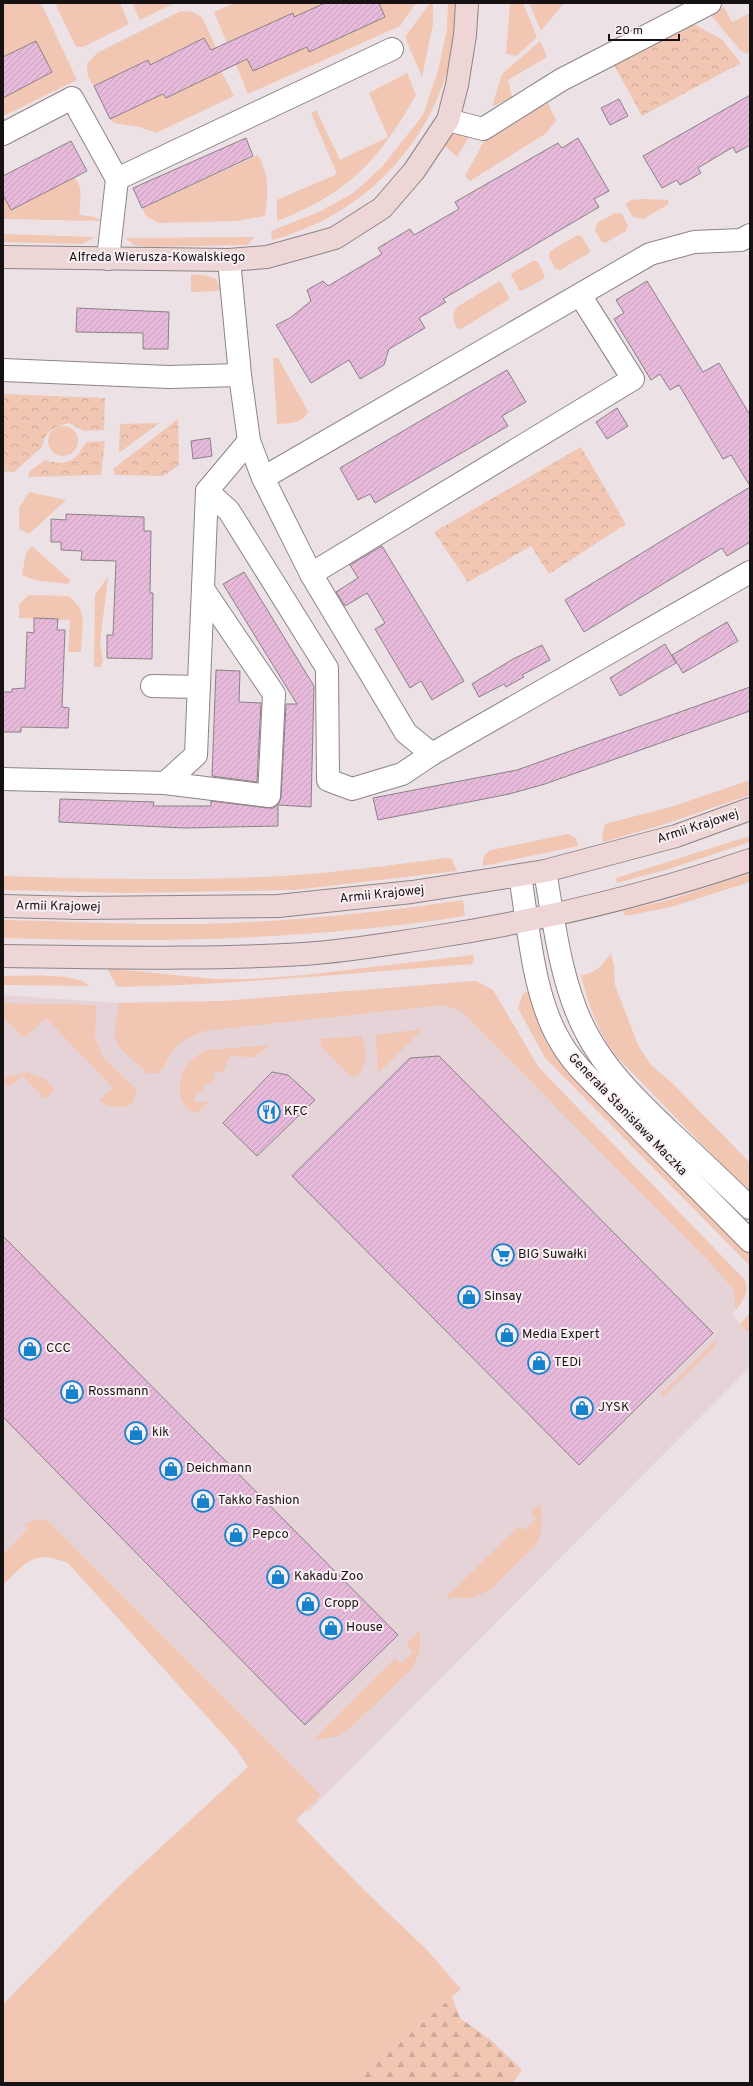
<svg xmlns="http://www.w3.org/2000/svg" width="753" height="2086" viewBox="0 0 753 2086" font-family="Overpass,sans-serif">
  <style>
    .built { fill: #e5d3d8 }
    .grass { fill: #f1c6b3 }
    .forest { fill: url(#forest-firs) }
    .park { fill: url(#park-crowns) }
    .building { fill: url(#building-hatch); stroke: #898287 }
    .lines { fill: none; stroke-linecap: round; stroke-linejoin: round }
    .street-casing { stroke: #8d8487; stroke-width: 24 }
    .secondary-casing { stroke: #8d8487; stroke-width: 24 }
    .street { stroke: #fff; stroke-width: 22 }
    .secondary { stroke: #efd6d6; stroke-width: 22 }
    .labels { text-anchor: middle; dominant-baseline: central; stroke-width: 4; stroke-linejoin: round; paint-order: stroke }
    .street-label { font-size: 13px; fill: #161213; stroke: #f9eff2 }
    .poi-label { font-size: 13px; fill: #161213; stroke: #f9eff2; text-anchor: start }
  </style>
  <defs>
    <pattern id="forest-firs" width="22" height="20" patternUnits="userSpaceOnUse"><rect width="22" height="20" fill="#f1c6b3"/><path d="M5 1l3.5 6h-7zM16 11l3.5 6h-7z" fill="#cea999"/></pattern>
    <pattern id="park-crowns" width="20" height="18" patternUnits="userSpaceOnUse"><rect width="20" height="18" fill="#f1c6b3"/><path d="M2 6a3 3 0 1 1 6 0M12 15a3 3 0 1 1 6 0" fill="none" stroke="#cea999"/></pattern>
    <pattern id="building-hatch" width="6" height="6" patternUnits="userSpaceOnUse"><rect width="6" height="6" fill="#e7b9da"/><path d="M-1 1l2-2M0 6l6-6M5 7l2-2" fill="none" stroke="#c59eba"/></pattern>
  </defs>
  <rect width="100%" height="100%" fill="#ece2e5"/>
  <path class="built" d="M 476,981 L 493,990 L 539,1068 L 745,1280 L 747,1289 L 745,1298 L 732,1314 L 750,1335 L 750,1367 L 308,1812 L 35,1523 L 3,1554 L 3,995 L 119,1003 L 223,1001 Z"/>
  <g class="grass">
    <path d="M 3,3 L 41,3 L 77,80 L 3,116 Z"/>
    <path d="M 55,3 L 120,3 L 129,24 L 83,47 L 76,47 Z"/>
    <path d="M 132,3 L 175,3 L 140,20 Z"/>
    <path d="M 235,3 L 416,3 L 400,26 L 248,94 L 214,12 Z"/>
    <path d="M 430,3 L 433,3 L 433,24 L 422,77 L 405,37 Z"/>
    <path d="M 448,3 L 456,3 C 454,28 453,54 445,78 C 418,159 354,218 272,240 L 271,231 L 321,211 L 353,193 L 382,167 L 423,115 L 438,71 L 447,29 Z"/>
    <path d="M 510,3 L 523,3 L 537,37 L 516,56 L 506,54 Z"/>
    <path d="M 529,3 L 564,3 L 541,31 Z"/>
    <path d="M 724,7 L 732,22 L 750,13 L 750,51 L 747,54 L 740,50 L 710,14 Z"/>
    <path d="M 181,11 L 193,12 L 202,17 L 214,43 L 221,71 L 234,96 L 156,133 L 140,127 L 114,123 L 110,119 L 163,94 L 166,98 L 221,71 L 204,38 L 150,65 L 147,60 L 94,86 L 88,77 L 87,64 L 97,53 Z"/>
    <path d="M 540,41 L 547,57 L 508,80 L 512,97 L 492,107 L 502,74 Z"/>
    <path d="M 407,73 L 416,95 C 379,160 348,194 277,221 L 277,200 L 337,174 L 311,113 L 316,110 L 340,160 L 388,137 L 369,93 Z"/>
    <path d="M 548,103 L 556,121 L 545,134 L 470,181 L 465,176 L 489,132 Z"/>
    <path d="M 475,127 L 457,157 L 445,146 L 455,130 Z"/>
    <path d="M 258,155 C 270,177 268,191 265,216 L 237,221 L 158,223 L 146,216 L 142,208 Z"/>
    <path d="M 74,177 C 86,191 78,200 80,215 L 95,217 L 101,221 L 3,219 L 3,195 L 11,210 Z"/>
    <path d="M 643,199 L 668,200 L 669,204 L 643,219 L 633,217 L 625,204 L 631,200 Z"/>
    <path d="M 615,213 L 622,214 L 628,226 L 626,231 L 605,243 L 602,242 L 595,230 L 597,223 Z"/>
    <path d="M 3,234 L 94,237 L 92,239 L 82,244 L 3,242 Z"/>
    <path d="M 578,235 L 581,236 L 590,250 L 589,253 L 560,270 L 555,269 L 549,257 L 550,251 Z"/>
    <path d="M 254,237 L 248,245 L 149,247 L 134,245 L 125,238 Z"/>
    <path d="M 533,261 L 537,261 L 545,276 L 543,279 L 522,291 L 519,290 L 511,275 L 512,273 Z"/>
    <path d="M 191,274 L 208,276 L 216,279 L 222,291 L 191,292 Z"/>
    <path d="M 498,282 L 501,283 L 509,297 L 508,300 L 461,329 L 457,328 C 452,319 452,316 457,307 Z"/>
    <path d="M 273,358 L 278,358 L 308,411 C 304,424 288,423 277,424 Z"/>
    <circle cx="63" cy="441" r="15"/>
    <path d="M 29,492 L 66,500 L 29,534 L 19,529 L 19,508 Z"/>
    <path d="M 32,546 L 71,581 L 68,584 L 34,580 L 22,575 L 26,553 Z"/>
    <path d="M 108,577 L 100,642 L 103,661 L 100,667 L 94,667 L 95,595 Z"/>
    <path d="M 29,595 L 69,596 L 80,608 L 83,621 L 81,652 L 68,652 L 70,620 L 19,618 L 19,604 Z"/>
    <path d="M 750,780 L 750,795 L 662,825 L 603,842 L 602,834 L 605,824 L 674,806 Z"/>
    <path d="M 568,834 L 576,838 L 578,846 L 483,866 C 482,858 484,854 491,850 Z"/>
    <path d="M 750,836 L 750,842 L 669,869 L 617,883 L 616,878 Z"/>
    <path d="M 446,858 L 452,859 L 457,871 L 294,890 L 128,893 L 3,890 L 3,876 C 96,879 188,881 281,876 C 336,873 392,865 446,858 Z"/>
    <path d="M 750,873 L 750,882 L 671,907 L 625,916 L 623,911 L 672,899 Z"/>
    <path d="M 463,900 L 465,916 C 312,940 158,943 3,938 L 3,920 C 68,921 133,925 197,924 C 287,922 375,913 463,900 Z"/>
    <path d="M 611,953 L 614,967 L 615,985 L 638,1045 L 650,1064 L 673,1084 L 750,1163 L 750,1194 L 615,1055 C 597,1030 588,1004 581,975 C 597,973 602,965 611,953 Z"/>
    <path d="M 473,955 L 474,958 L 472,964 C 354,973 236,985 117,987 L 107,968 L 214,979 L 246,979 L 304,975 Z"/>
    <path d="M 3,976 C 21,976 79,972 89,986 L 3,985 Z"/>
    <path d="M 476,981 L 493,990 L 539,1068 L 745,1280 C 748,1293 744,1299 736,1310 L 734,1290 L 715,1268 L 461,1011 L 442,1005 L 204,1031 C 191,1036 176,1043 169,1056 C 165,1063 164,1069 158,1074 L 147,1073 L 120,1048 L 114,1036 L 119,1003 L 223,1001 Z"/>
    <path d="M 533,988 L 533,1000 L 547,1044 L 750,1253 L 750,1266 L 551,1064 L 545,1058 L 518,1008 L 523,994 Z"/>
    <path d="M 3,1003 L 96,1005 L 95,1038 L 103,1057 L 136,1089 C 135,1095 135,1103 128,1106 C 122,1109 103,1106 99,1100 L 113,1088 L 46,1018 L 24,1038 L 4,1019 L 3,1020 Z"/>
    <path d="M 423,1029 L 378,1073 L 376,1035 Z"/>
    <path d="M 361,1036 C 368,1051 368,1066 356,1077 L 350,1076 L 321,1046 L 320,1039 Z"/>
    <path d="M 270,1045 L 254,1057 L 230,1056 L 223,1072 L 215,1072 L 213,1083 L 204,1084 L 203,1093 L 195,1093 L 195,1102 L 209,1102 L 198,1112 L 193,1113 C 178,1105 176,1082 185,1068 C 190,1060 197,1055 206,1050 Z"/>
    <path d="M 29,1072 L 45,1079 L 55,1089 L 45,1099 L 23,1076 L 8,1087 L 3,1081 L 5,1077 Z"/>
    <path d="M 750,1313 L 750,1330 L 747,1332 L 740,1324 Z"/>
    <path d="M 718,1338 L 713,1348 L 663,1396 L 661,1394 Z"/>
    <path d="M 540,1504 C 543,1519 543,1533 535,1546 L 490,1590 L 472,1598 L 445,1598 L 519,1526 L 525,1530 L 536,1519 L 531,1513 Z"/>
    <path d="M 38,1519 L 48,1521 L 321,1795 L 296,1820 L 364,1890 L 426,1949 L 461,1989 L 354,2083 L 3,2083 L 3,2004 L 122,1883 L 248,1767 L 237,1750 L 68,1563 C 33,1549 27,1562 3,1585 L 3,1554 L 28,1529 L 24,1524 Z"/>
    <path d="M 420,1631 L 420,1650 L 412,1669 L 351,1727 L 338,1736 L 313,1740 L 395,1658 L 401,1664 L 413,1652 L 406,1644 Z"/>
  </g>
  <path class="forest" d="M 452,1997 L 460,2018 L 492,2041 L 522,2070 L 513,2083 L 354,2083 Z"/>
  <g class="park">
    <path d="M 694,24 L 721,39 L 741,63 L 642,116 L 614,65 Z"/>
    <path d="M 3,394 L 105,398 L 104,430 L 84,431 L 69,423 C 54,427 45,431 42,447 L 14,472 L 3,471 Z"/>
    <path d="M 178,419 L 179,465 L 163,476 L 115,475 L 113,469 Z"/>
    <path d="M 159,423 L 119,453 L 120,424 Z"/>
    <path d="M 105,441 L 101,475 L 28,477 L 29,472 L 45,460 C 67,467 76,461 86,442 Z"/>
    <path d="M 581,447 L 626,524 L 549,574 L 531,546 L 468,582 L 434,532 Z"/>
  </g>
  <g class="building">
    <path d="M 325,3 L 379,3 L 385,17 L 309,52 L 307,47 L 253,71 L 247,59 L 166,98 L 163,94 L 110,119 L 94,86 L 148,60 L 150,65 L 204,38 L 211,50 L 293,13 L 294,17 Z"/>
    <path d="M 36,41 L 52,72 L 3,98 L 3,57 Z"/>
    <path d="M 750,95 L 750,145 L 736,153 L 733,147 L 698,168 L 701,173 L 680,185 L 677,180 L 662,188 L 643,156 Z"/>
    <path d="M 619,99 L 628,116 L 610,125 L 601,108 Z"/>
    <path d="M 246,138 L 253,156 L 142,208 L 133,188 Z"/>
    <path d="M 578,138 L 609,191 L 594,199 L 599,207 L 443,299 L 446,302 L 419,318 L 425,328 L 389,349 L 384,365 L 360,379 L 349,360 L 311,383 L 276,325 L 290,318 L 311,301 L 307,290 L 323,281 L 328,286 L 382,254 L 378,248 L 410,229 L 414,235 L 459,209 L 455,202 L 558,143 L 562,148 Z"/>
    <path d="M 71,141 L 87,171 L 11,210 L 3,195 L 3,176 Z"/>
    <path d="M 647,281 L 703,372 L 719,363 L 750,415 L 750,486 L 731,455 L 723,459 L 679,385 L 670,390 L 660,374 L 651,380 L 614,319 L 624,313 L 616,300 Z"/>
    <path d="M 77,308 L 169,312 L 168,349 L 143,349 L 143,333 L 76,332 Z"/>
    <path d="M 507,370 L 526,402 L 502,416 L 508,426 L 375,503 L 370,494 L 358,500 L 340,468 Z"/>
    <path d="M 617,408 L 628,426 L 607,439 L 596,422 Z"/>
    <path d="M 210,438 L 212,456 L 193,459 L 191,441 Z"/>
    <path d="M 750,487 L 750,542 L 727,556 L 722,548 L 584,632 L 565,600 Z"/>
    <path d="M 66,514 L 144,517 L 144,531 L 151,531 L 150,593 L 153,593 L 152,659 L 107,658 L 107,635 L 113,635 L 116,561 L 81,560 L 82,551 L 61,550 L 61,542 L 51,542 L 51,519 L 66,520 Z"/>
    <path d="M 382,546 L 464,681 L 432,700 L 421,681 L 410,688 L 375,629 L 385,623 L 367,593 L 345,606 L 336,592 L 358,578 L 350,565 Z"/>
    <path d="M 244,572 L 314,686 L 311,807 L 278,805 L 278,826 L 184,828 L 59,822 L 60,799 L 154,802 L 153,806 L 211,806 L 211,801 L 268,808 L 274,808 L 279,803 L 281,797 L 286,704 L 297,704 L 223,584 Z"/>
    <path d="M 34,618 L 58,619 L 57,630 L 65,630 L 62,707 L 69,708 L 68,728 L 21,727 L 21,732 L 3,732 L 3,692 L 12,692 L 12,689 L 25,688 L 27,632 L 34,633 Z"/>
    <path d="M 727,622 L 738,641 L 683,673 L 672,655 Z"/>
    <path d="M 665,644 L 676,663 L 620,696 L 610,678 Z"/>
    <path d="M 542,645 L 550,660 L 522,675 L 524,677 L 506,687 L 504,684 L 479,697 L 472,684 L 513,659 Z"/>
    <path d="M 216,670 L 240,671 L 239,702 L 261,703 L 257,782 L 212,776 Z"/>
    <path d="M 750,687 L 750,711 L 545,784 L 509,794 L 378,820 L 373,798 L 517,770 Z"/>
    <path d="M 439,1056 L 713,1333 L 579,1465 L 292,1176 L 410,1058 Z"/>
    <path d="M 272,1072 L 288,1075 L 315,1100 L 257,1156 L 223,1123 Z"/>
    <path d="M 3,1236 L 398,1635 L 305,1725 L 3,1417 Z"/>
  </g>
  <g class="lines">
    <g class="street-casing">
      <g id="street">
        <path d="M 448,120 L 483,129 L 561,80 L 710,3"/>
        <path d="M 3,134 L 72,98 L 117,179 L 392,49"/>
        <path d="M 108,259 L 117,179"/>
        <path d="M 229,260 L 240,375 L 249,441 L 263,478 L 311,574 L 406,733 L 432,754 L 750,572"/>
        <path d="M 3,370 L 169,377 L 240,375"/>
        <path d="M 263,478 L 650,254 L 694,242 L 741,240 L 750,235"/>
        <path d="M 207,491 L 229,511 L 327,668 L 328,780 L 352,789 L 402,774 L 432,754"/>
        <path d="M 311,574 L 633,379 L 580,295"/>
        <path d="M 152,686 L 199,687"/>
        <path d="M 3,779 L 165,783 L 196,755 L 207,491 L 249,441"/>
        <path d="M 165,783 L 269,796 L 274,694 L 203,589"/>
        <path d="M 545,871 C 554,923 561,985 586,1032 C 606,1071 638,1101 669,1131 C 696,1156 724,1182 750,1208"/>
        <path d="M 520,876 C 529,929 533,997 561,1043 C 569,1057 579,1068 590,1079 L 750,1241"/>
      </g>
    </g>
    <g class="secondary-casing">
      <g id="secondary">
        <path d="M 3,257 L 229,260 L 267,257 L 335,238 L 382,208 L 414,171 L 448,120 L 457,85 L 465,35 L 467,3"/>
        <path d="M 3,906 L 79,908 L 278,906 L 412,892 L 545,871 L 676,836 L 750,809"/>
        <path d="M 3,956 C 103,957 204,960 304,954 C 346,951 387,944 428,938 C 538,921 645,896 750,860"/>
      </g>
    </g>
    <use href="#street" class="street"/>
    <use href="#secondary" class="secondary"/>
  </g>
  <defs>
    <g id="restaurant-ring" transform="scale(1.15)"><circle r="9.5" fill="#f9eff2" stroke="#1582cc" stroke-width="1.5"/><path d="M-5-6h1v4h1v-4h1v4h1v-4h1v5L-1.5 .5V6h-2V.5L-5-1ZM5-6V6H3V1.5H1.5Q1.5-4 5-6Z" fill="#1582cc"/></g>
    <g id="supermarket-ring" transform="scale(1.15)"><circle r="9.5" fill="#f9eff2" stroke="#1582cc" stroke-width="1.5"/><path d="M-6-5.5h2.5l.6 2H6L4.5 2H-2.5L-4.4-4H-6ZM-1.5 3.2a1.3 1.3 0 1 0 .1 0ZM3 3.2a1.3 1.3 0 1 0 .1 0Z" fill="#1582cc"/></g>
    <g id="shop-ring" transform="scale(1.15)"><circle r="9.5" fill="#f9eff2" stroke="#1582cc" stroke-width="1.5"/><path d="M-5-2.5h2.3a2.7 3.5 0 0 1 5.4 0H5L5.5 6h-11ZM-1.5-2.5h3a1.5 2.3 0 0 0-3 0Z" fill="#1582cc"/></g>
  </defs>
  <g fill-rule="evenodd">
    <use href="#restaurant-ring" x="269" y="1112"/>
    <use href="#supermarket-ring" x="503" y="1255"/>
    <use href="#shop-ring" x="469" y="1297"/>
    <use href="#shop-ring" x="507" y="1335"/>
    <use href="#shop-ring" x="30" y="1349"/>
    <use href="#shop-ring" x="539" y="1363"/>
    <use href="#shop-ring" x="72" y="1392"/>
    <use href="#shop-ring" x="582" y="1408"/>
    <use href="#shop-ring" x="136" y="1433"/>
    <use href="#shop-ring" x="171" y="1469"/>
    <use href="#shop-ring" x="203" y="1501"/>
    <use href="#shop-ring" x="236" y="1535"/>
    <use href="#shop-ring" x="278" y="1577"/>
    <use href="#shop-ring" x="308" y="1604"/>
    <use href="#shop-ring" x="331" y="1628"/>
  </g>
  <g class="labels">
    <g class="street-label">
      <text x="157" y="258">Alfreda Wierusza-Kowalskiego</text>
      <text transform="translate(698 827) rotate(-18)">Armii Krajowej</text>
      <text transform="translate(382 895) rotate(-6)">Armii Krajowej</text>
      <text transform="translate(58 907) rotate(1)">Armii Krajowej</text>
      <text transform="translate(627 1115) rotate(46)">Generała Stanisława Maczka</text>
    </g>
    <g class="poi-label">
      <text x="284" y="1112">KFC</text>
      <text x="518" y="1255">BIG Suwałki</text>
      <text x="484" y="1297">Sinsay</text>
      <text x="522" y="1335">Media Expert</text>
      <text x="46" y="1349">CCC</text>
      <text x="554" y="1363">TEDi</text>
      <text x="88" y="1392">Rossmann</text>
      <text x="598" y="1408">JYSK</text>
      <text x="152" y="1433">kik</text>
      <text x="186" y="1469">Deichmann</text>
      <text x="218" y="1501">Takko Fashion</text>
      <text x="252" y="1535">Pepco</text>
      <text x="294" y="1577">Kakadu Zoo</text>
      <text x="324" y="1604">Cropp</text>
      <text x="346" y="1628">House</text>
    </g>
  </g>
  <rect width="753" height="2086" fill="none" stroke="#161213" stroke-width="8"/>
  <path d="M609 34v6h70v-6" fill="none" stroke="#161213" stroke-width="2"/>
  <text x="615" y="34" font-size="12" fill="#161213" stroke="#f9eff2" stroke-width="3" paint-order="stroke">20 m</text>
</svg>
